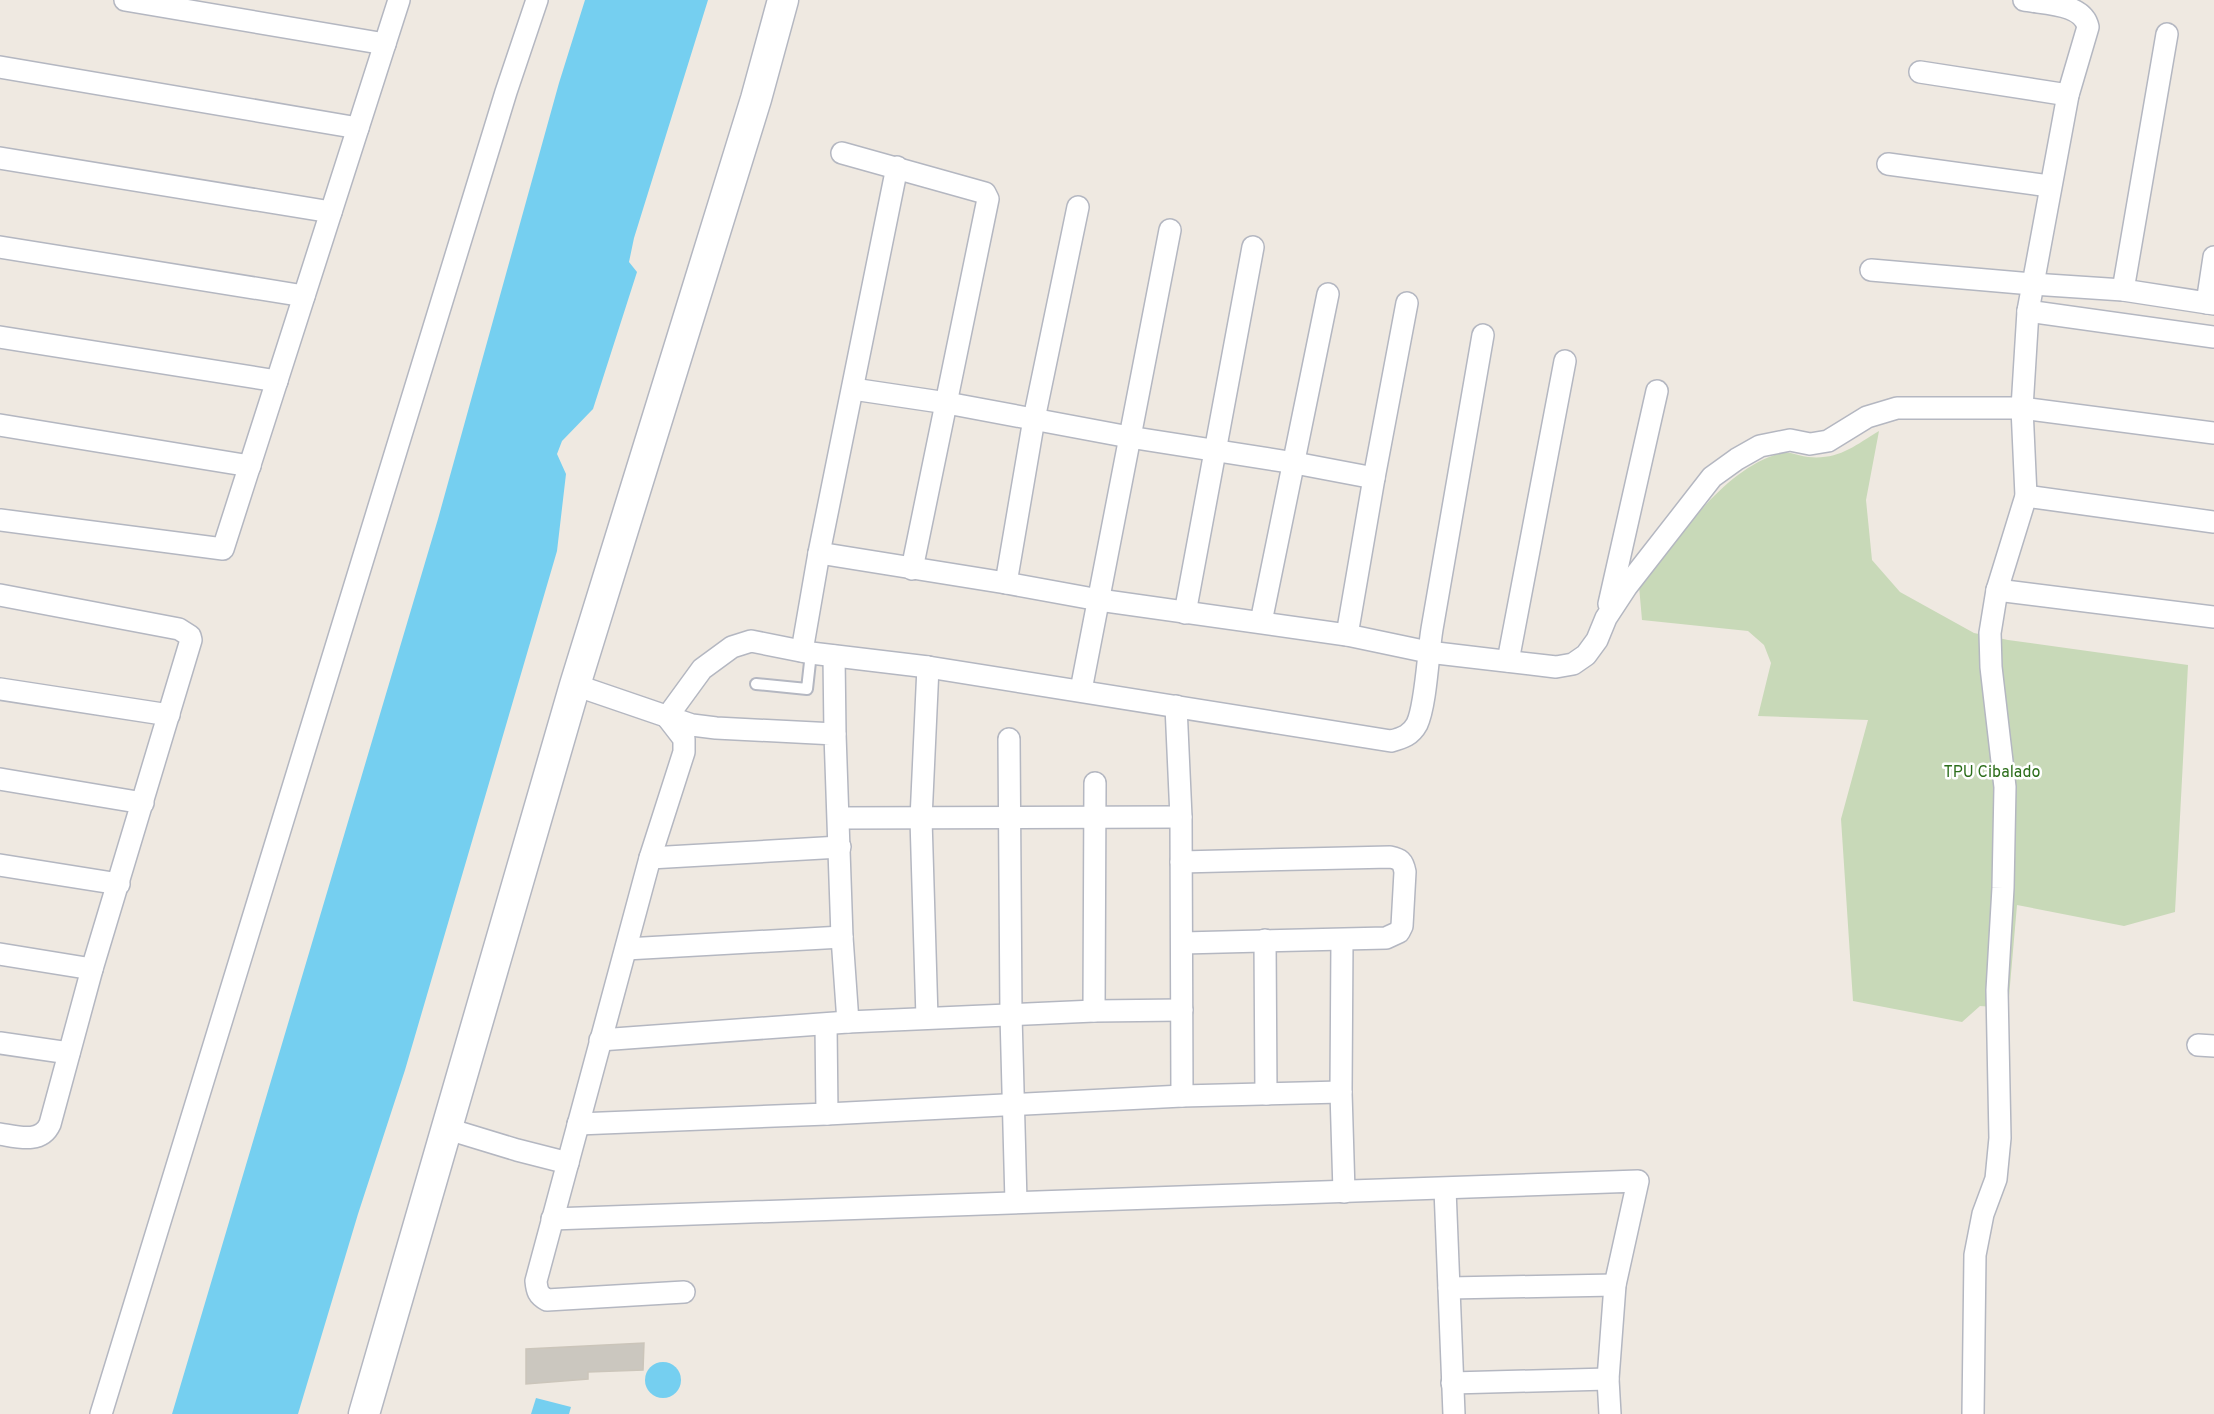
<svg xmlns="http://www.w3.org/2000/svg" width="2214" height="1414" viewBox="0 0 2214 1414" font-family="Overpass,sans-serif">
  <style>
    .cemetery { fill: #c8d9b8 }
    .water { fill: #75cff0 }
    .building { fill: #cbc7bf; stroke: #cbc5ba; stroke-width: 1.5 }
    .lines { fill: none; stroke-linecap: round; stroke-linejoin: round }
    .lane-casing { stroke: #b4b7c1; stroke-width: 14 }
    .street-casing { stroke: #b4b7c1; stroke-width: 24 }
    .secondary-casing { stroke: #b4b7c1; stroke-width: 33 }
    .lane { stroke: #fff; stroke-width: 10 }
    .street { stroke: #fff; stroke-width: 21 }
    .secondary { stroke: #fff; stroke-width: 30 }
    .labels { text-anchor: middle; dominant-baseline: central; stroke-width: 5; stroke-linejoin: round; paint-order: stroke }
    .park-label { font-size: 16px; fill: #2c6e1b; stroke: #fff }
  </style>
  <rect width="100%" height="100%" fill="#efe9e1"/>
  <path class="cemetery" d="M 1879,431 L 1866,500 L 1872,560 L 1900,592 L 1974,633 L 2008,640 L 2188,665 L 2175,912 L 2124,926 L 2017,905 L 2008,1008 L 1980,1006 L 1962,1022 L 1853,1001 L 1841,819 L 1868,720 L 1758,716 L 1771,663 L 1764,645 L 1748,631 L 1642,620 L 1639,586 C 1676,542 1723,468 1781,453 C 1789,451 1799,456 1808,457 C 1839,460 1854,446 1879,431 Z"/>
  <g class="water">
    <path d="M 585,0 L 708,0 L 634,238 L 629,262 L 637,272 L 593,409 L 562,441 L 557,454 L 566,474 L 557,551 L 405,1070 L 358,1214 L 298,1414 L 172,1414 L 438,519 L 559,83 Z"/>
    <circle cx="663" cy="1380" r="18"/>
    <path d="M 536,1398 L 571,1407 L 569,1414 L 531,1414 Z"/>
  </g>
  <path class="building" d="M 644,1343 L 643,1370 L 588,1372 L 588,1379 L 526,1384 L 526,1349 Z"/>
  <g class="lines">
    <g class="lane-casing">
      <path id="lane" d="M 756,684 L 807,689 L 811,653"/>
    </g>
    <g class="street-casing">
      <g id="street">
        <path d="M 125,0 L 385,44"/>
        <path d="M 0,67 L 358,128"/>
        <path d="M 1920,72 L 2068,95"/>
        <path d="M 842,153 L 985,193 L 988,199 L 912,569"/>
        <path d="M 0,158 L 331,212"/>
        <path d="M 1888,164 L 2049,186"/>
        <path d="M 0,247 L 304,296"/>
        <path d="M 1871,270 L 2032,284 L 2123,290 L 2214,304"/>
        <path d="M 2123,290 L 2167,34"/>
        <path d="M 2207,303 L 2214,257"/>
        <path d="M 2028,311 L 2214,337"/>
        <path d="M 0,337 L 277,381"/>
        <path d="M 853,389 L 947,403 L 1129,437 L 1295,463 L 1374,478"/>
        <path d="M 0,425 L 250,466"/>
        <path d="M 2026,496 L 2214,522"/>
        <path d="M 0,520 L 223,549 L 399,0"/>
        <path d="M 819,553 L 1006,583 L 1099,600 L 1347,635 L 1428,652 L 1556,667 L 1573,664 L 1586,655 L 1597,640 L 1606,618 L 1627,586 L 1712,477 L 1737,459 L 1760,446 L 1790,440 L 1810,444 L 1828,441 L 1867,417 L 1897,408 L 2022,408 L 2214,433"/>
        <path d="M 1006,583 L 1034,419 L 1078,207"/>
        <path d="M 1997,590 L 2214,617"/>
        <path d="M 0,595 L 179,629 L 190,636 L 191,640 L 92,969 L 50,1124 C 41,1144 18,1137 0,1134"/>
        <path d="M 1609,604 L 1657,391"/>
        <path d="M 1185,613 L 1253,247"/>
        <path d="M 1261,622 L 1328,294"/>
        <path d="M 1347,635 L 1374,478 L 1407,303"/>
        <path d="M 802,651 L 819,553 L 897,167"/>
        <path d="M 834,656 L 835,734"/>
        <path d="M 1508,661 L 1565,361"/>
        <path d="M 575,685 L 692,725 L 716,728 L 835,734 L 842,937 L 848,1022"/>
        <path d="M 0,689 L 169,715"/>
        <path d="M 1081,690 L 1170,230"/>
        <path d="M 1176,706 L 1181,817 L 1182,1096"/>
        <path d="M 1009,739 L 1011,1015 L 1016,1202"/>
        <path d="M 0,779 L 143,803"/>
        <path d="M 839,818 L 1181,817"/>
        <path d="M 650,858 L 840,847"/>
        <path d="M 1181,862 L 1390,857 C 1400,859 1403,861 1405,872 L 1402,926 L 1399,932 L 1386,938 L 1183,943"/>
        <path d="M 0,865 L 119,884"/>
        <path d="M 1265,940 L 1266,1094"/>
        <path d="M 1342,940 L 1341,1092 L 1344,1192"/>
        <path d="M 626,949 L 842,937"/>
        <path d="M 0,954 L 92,969"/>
        <path d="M 1094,1011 L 1095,783"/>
        <path d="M 927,1018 L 921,819 L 928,667"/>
        <path d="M 600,1040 L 848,1022 L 1094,1011 L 1182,1010"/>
        <path d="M 0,1043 L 69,1053"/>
        <path d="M 2198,1045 L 2214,1046"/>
        <path d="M 827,1114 L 1182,1096 L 1341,1092"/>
        <path d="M 578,1124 L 827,1114 L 826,1025"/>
        <path d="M 448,1129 L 517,1150 L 568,1163"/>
        <path d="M 1445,1189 L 1454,1414"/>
        <path d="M 552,1219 L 1638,1181 L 1615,1285 L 1608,1379 L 1610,1414"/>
        <path d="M 1449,1288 L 1615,1285"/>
        <path d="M 684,1292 L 547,1300 C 538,1295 537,1291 536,1281 L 650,858 L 684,752 L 684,739 L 667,717 L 702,669 L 732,647 L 751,641 L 811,653 L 928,667 L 1391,741 C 1403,738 1411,735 1417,724 C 1426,705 1428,653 1432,629 C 1449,531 1466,433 1483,335"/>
        <path d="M 1452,1383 L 1608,1379"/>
        <path d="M 101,1414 L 506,92 L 537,0"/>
        <path d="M 1973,1414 L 1975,1255 L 1983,1214 L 1996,1179 L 2000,1138 L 1997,990 L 2003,888 L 2005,787 L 1991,667 L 1990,633 L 1997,590 L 2026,496 L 2022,408 L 2028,311 L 2068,95 L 2088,27 C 2083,3 2044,4 2024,0"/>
      </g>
    </g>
    <g class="secondary-casing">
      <path id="secondary" d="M 364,1414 L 575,685 L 756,99 L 783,0"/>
    </g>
    <use href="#lane" class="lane"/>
    <use href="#street" class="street"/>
    <use href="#secondary" class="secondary"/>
  </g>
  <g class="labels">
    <g class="park-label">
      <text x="1992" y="773">TPU Cibalado</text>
    </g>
  </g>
</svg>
